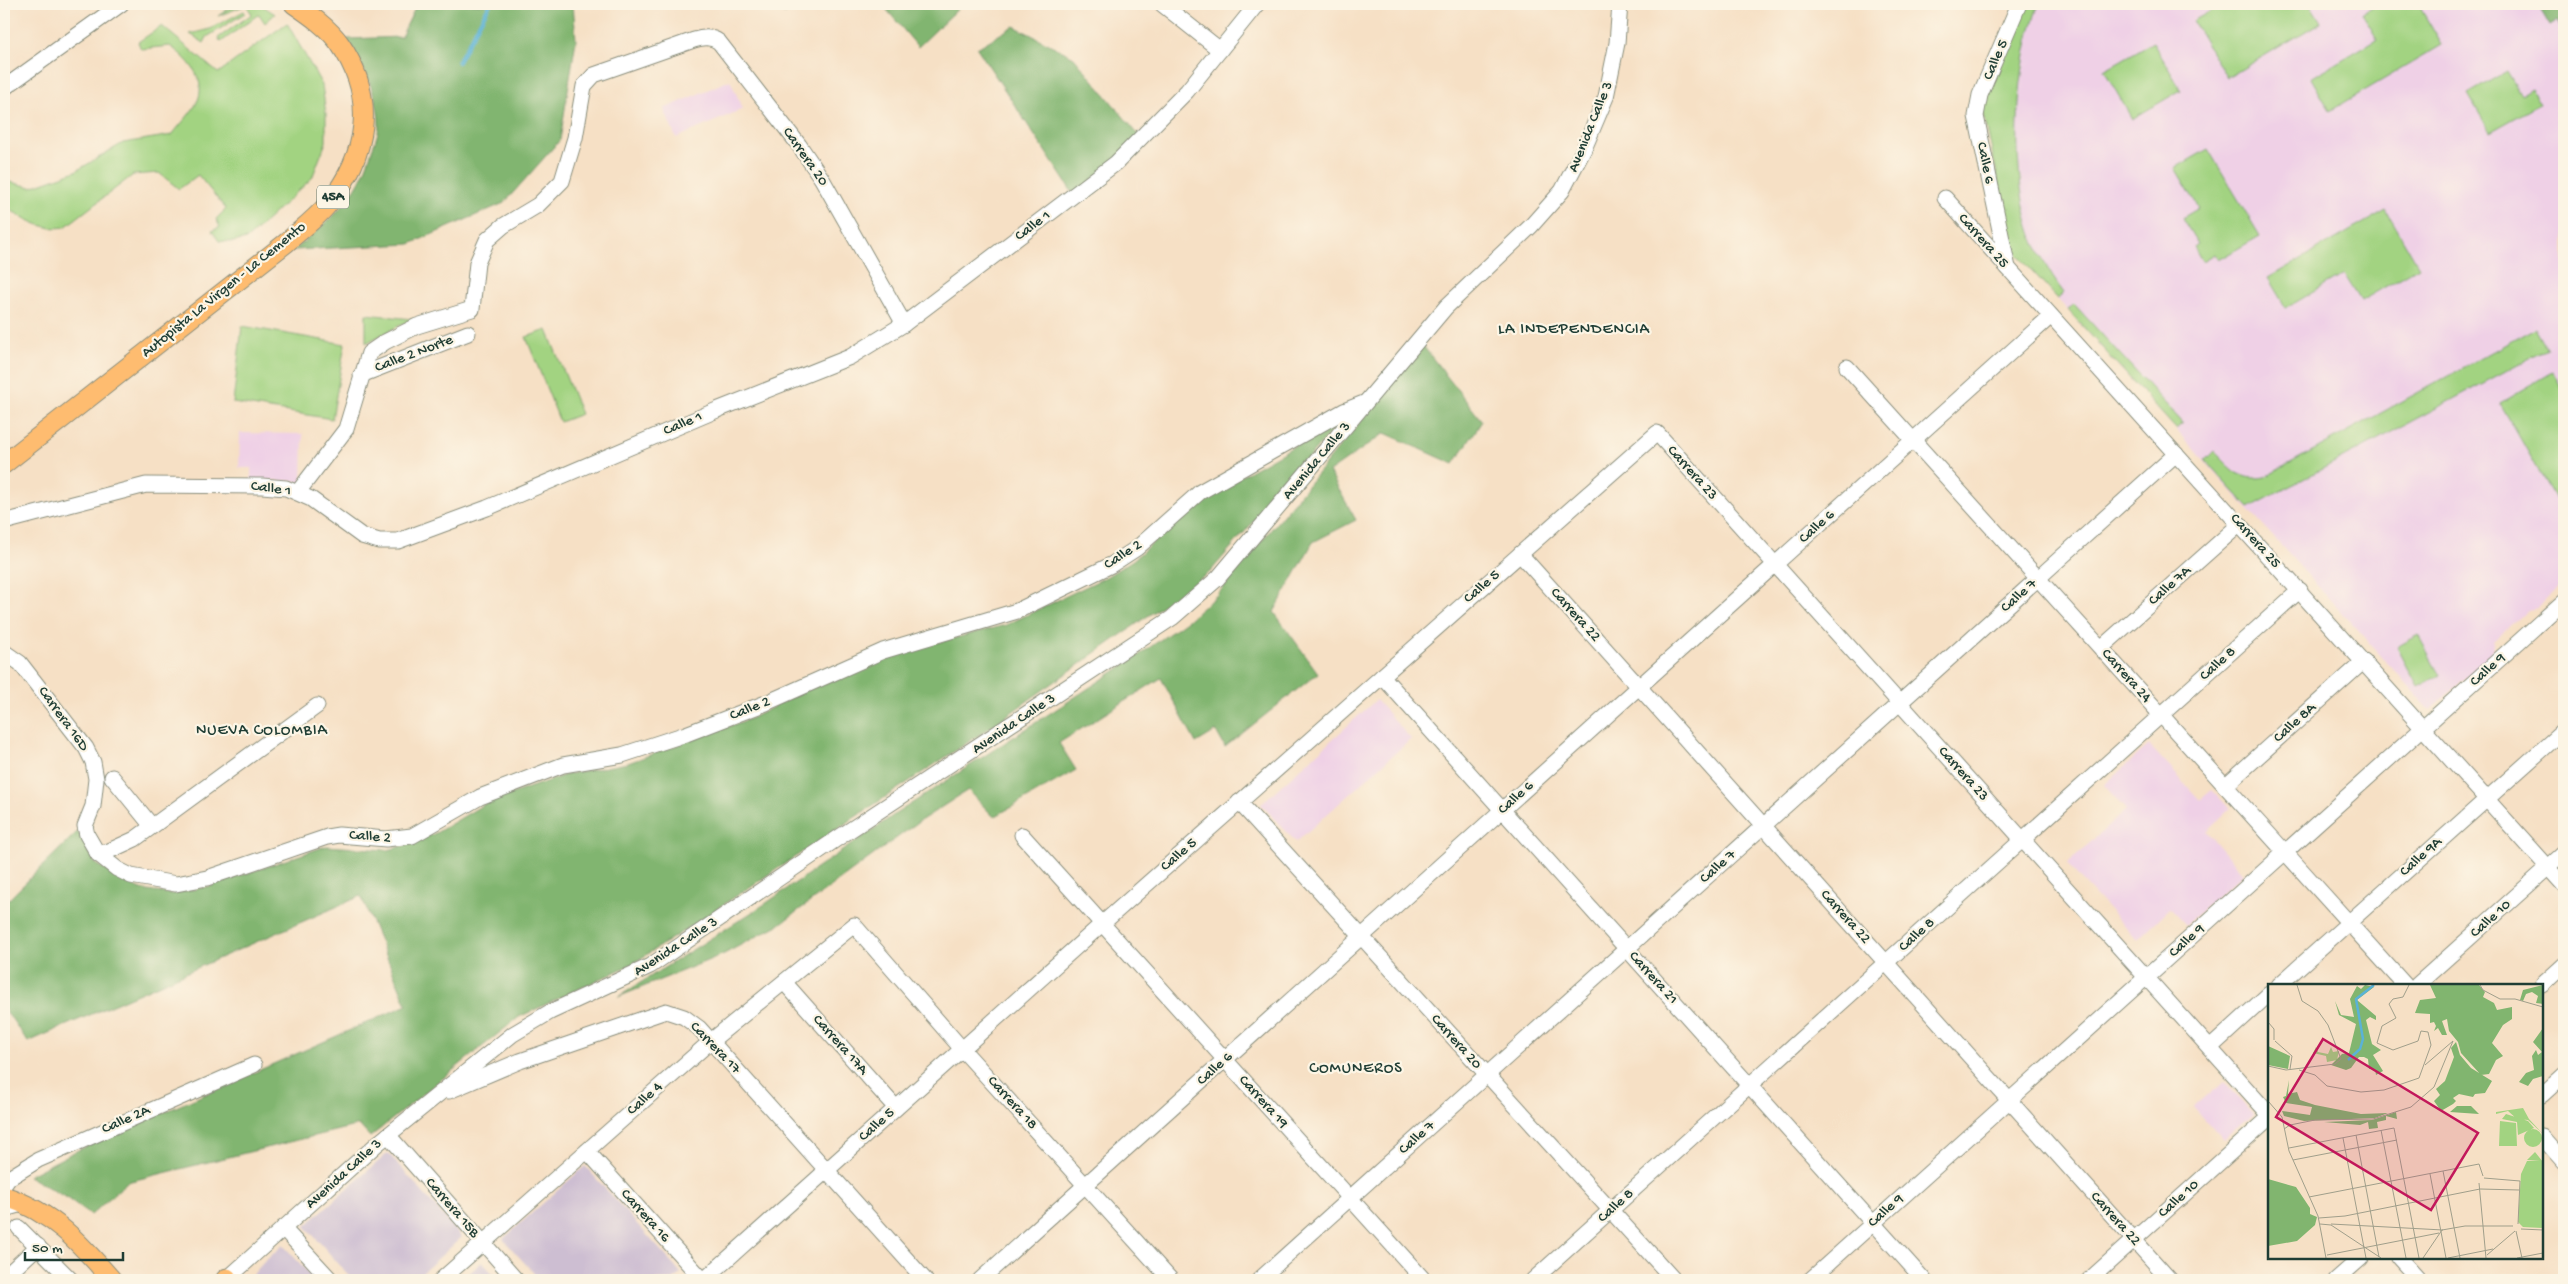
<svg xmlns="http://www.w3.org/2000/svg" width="2568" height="1284" viewBox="0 0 2568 1284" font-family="'Gochi Hand',sans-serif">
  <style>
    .built { fill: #efd0e6 }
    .industrial { fill: #cdbed2 }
    .green { fill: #a2d381; stroke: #60885a }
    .forest { fill: #81b56f; stroke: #507952 }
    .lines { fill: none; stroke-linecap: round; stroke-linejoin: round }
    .stream { stroke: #5ab2d7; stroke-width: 4 }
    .minor-casing { stroke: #8a8e7c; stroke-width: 17 }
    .major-casing { stroke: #8a8e7c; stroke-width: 21 }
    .minor { stroke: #fff; stroke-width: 15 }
    .major { stroke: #febc70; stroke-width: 19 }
    .labels { text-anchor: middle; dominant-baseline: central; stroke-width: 4.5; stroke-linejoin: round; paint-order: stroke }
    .shield { fill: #fcf5e5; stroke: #617469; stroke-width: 1 }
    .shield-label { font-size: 14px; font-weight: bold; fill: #1f3d34 }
    .street-label { font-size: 15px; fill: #1f3d34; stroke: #fcf5e5 }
    .neighbourhood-label { font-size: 16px; letter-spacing: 1px; fill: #1f3d34; stroke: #fcf5e5 }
    .inset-river { fill: none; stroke: #5ab2d7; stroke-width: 2.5 }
    .inset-road { fill: none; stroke: #a09f8b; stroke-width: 1 }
    .view { fill: #c2185b; fill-opacity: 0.15; stroke: #c2185b; stroke-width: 2.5 }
    .inset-edge { fill: none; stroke: #1f3d34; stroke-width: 2.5 }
  </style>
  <rect width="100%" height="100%" fill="#fcf5e5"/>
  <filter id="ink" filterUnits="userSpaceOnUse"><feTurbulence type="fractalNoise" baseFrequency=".02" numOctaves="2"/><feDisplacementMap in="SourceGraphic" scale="10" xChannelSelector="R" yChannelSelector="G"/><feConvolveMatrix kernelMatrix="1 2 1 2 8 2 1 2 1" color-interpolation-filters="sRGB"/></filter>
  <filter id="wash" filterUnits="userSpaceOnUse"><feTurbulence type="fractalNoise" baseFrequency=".0096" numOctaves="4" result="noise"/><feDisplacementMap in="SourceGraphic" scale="20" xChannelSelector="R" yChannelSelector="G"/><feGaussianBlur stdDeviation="1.12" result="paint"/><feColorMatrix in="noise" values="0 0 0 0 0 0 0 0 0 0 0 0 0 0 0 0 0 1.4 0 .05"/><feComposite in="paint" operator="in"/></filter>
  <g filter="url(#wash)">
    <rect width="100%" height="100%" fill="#f6e0c5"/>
    <g class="built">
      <path d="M 2025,4 L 2564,4 L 2564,583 L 2537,608 L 2528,610 L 2494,641 L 2493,655 L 2430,710 L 2014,251 L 2000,65 Z"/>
      <path d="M 730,80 L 743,109 L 676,138 L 664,109 Z"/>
      <path d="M 240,433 L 303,434 L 302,484 L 296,481 L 251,480 L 251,468 L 239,468 Z"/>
      <path d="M 1376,700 L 1411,739 L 1296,842 L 1261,804 Z"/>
      <path d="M 2149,745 L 2200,800 L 2212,790 L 2230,809 L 2206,831 L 2243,874 L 2186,925 L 2170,908 L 2137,940 L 2067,864 L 2126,810 L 2104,785 Z"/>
      <path d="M 2224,1081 L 2253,1114 L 2223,1140 L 2194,1107 Z"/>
    </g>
    <g class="industrial">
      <path d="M 388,1153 L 462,1237 L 414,1280 L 353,1280 L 305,1226 Z"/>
      <path d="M 585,1166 L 681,1273 L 673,1280 L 540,1280 L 503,1239 Z"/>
      <path d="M 283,1245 L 315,1280 L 248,1280 L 263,1263 Z"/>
      <path d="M 482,1262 L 499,1280 L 462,1280 Z"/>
    </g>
    <g class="green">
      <path d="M 235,4 L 260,4 L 275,14 L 265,23 L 259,14 L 221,42 L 218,38 L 252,14 L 246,5 L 218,16 Z"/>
      <path d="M 2025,4 L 2039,4 C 2016,63 2010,164 2029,226 C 2036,250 2049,273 2064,293 L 2058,299 L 2014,251 L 1982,106 Z"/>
      <path d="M 2223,4 L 2310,4 L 2321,22 L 2227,78 L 2193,21 Z"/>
      <path d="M 2377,4 L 2418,4 L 2442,45 L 2330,111 L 2311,78 L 2377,39 L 2362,13 Z"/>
      <path d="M 244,11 L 245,13 L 207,37 L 204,43 L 190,34 L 210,29 Z"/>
      <path d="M 287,23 L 322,85 L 326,114 L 326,142 L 312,178 L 247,239 L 233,242 L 219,241 L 212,231 L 220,227 L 216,219 L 226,209 L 198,175 L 179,189 L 159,173 L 133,175 L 65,227 C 42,231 27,219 8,209 L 4,212 L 4,175 L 6,181 L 31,187 L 76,171 L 123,143 L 172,135 C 180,124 193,112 198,100 C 207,78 186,57 170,46 L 141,49 L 138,42 L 162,26 L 218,73 Z"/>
      <path d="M 2153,42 L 2181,90 L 2132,119 L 2104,70 Z"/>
      <path d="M 2507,71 L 2521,95 L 2531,89 L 2540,104 L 2490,132 L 2468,94 Z"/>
      <path d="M 2208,149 L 2260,236 L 2218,260 L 2214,254 L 2202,261 L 2194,247 L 2198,244 L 2182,218 L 2199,208 L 2175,168 Z"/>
      <path d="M 2386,210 L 2419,267 L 2361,301 L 2344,274 L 2286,308 L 2268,278 Z"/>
      <path d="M 2074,304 L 2183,423 L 2176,429 L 2068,310 Z"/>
      <path d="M 366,314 L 412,319 L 366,343 Z"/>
      <path d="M 242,326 L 345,344 L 332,419 L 233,403 Z"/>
      <path d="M 2535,328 L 2547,349 L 2249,508 L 2205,460 L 2214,451 C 2232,468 2239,482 2265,477 Z"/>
      <path d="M 547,330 L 581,414 L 560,422 L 526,337 Z"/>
      <path d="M 2553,372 L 2564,392 L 2564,515 L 2500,403 Z"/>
      <path d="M 2418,635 L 2440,675 L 2418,687 L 2397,647 Z"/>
    </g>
    <g class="forest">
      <path d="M 417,4 L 573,4 L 576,40 L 560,140 L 504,203 L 410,244 L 294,250 C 332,218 358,199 372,150 C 375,142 379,132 379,124 C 378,93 362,65 347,39 L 401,37 Z"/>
      <path d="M 776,4 L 806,4 L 784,14 Z"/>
      <path d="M 882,4 L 963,4 L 918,47 Z"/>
      <path d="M 2537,4 L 2564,4 L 2564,32 L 2558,21 L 2550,26 Z"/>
      <path d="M 1014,26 L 1074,57 L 1141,138 L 1074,195 L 977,48 Z"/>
      <path d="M 1423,346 L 1482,421 L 1454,464 L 1385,433 L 1329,472 L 1356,520 L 1313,542 L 1274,612 L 1318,673 L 1225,747 L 1216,731 L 1196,743 L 1161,678 L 1059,743 L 1076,770 L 994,817 L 968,790 L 917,823 L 780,924 L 724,954 L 618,997 L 765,904 L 897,813 L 1135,658 L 1188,620 L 1217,595 Z"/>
      <path d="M 1342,419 L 1210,572 L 985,731 L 685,930 L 632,964 L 519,1017 L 370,1137 L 359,1125 L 127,1182 L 91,1215 L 69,1199 L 28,1176 L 74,1152 L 407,1005 L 361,896 L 28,1042 L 4,1008 L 4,904 L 78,831 L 95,863 L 128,884 L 147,891 L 172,894 L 211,886 L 326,846 L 388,850 L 406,845 L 436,833 L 486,803 L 568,774 L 628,763 L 752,718 L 800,693 L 867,666 L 924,646 L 1006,625 L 1106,577 L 1133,560 L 1194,506 L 1215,491 Z"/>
    </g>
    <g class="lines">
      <path class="stream" d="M 458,62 L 490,4"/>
    </g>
  </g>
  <g filter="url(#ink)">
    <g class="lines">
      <g class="minor-casing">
        <g id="minor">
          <path d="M 1162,4 L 1220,50"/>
          <path d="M 4,88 L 121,4"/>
          <path d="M 1945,198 L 2564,885"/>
          <path d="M 2008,268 L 1976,116 L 1980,95 L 2019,4"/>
          <path d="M 1847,367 L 2405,985"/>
          <path d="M 361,375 L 468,333"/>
          <path d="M 298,492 L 346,429 L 369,353 L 385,342 L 417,326 L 472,309 L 477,263 L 487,240 L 503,226 L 538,205 L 562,181 L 575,138 L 584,86 L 594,75 L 694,40 C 703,37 712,36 719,42 L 799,145 L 822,179 L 904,324"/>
          <path d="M 4,522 L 146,485 L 262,486 L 286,488 L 311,499 L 362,536 L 379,541 L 398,541 L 487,508 L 717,410 L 850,357 L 904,324 L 1116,163 L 1187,91 L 1257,4"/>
          <path d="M 1520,554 L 2170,1280"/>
          <path d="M 2101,648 L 2240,524"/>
          <path d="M 4,652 L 20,663 L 86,748 L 93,762 L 96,779 L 93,806 L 85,826 L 87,835 L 98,854 L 117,869 L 131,876 L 176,884 L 207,878 L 327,837 L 339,835 L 386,839 L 412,836 L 480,797 L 563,765 L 622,755 L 686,734 L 766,703 L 883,651 L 1017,611 L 1111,565 L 1137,548 L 1200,492 L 1344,411 L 1364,403"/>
          <path d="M 1382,676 L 1924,1280"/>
          <path d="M 112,777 L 151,825"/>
          <path d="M 2225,786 L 2364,661"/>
          <path d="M 1239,802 L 1674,1280"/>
          <path d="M 1022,835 L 1424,1280"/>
          <path d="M 98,854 L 109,851 L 135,839 L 317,706"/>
          <path d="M 784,982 L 896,1108"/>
          <path d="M 2279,985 L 2564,730"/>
          <path d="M 2417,985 L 2564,853"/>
          <path d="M 2542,985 L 2564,965"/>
          <path d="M 2210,1048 L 2269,994"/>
          <path d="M 449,1091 L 520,1061 L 666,1011 L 684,1017 L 699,1028 L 925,1280"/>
          <path d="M 2542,1095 L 2564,1075"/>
          <path d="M 388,1135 L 516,1280"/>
          <path d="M 2542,1137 L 2564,1162"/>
          <path d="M 587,1151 L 703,1280"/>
          <path d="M 4,1185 L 9,1178 L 38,1160 L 254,1065"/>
          <path d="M 4,1209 L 22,1204"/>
          <path d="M 19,1228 L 71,1280"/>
          <path d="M 283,1228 L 331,1280"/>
          <path d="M 2399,1258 L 2419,1280"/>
          <path d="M 4,1278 L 38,1246"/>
          <path d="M 226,1280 L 377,1144 L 513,1034 L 550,1012 L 650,966 L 838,838 L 1172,618 L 1218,578 L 1446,307 L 1531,226 L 1562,191 L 1584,149 L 1606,97 L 1617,43 L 1620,4"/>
          <path d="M 441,1280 L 711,1041 L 854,925 L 962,1049 L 1171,1280"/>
          <path d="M 704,1280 L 1103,923 L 1657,433 L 2269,1114"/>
          <path d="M 980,1280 L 2051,316"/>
          <path d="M 1259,1280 L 2176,454"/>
          <path d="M 1533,1280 L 2300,590"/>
          <path d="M 1810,1280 L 2564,601"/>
          <path d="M 2089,1280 L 2269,1118"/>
          <path d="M 2336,1280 L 2361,1258"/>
        </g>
      </g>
      <g class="major-casing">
        <g id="major">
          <path d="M 4,464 L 286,243 C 299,231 316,219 328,204 C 368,155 377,98 340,44 C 329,28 310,15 294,4"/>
          <path d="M 4,1196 C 53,1212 80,1243 112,1280"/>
          <path d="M 225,1280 L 227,1278"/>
        </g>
      </g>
      <use href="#minor" class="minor"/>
      <use href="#major" class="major"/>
    </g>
  </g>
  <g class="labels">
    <rect class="shield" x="317" y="185.5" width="32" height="23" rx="4"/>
    <g class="shield-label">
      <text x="333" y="197">45A</text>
    </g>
    <g class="street-label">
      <text transform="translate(1996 60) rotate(-67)">Calle 5</text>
      <text transform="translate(1591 127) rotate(-68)">Avenida Calle 3</text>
      <text transform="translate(805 157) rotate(55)">Carrera 20</text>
      <text transform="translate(1985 163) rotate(78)">Calle 6</text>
      <text transform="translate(1033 226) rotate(-37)">Calle 1</text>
      <text transform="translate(1983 241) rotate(48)">Carrera 25</text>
      <text transform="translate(224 290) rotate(-39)">Autopista La Virgen - La Cemento</text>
      <text transform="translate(414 354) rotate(-21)">Calle 2 Norte</text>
      <text transform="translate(683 424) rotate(-23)">Calle 1</text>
      <text transform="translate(1317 461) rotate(-50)">Avenida Calle 3</text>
      <text transform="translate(1692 473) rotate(48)">Carrera 23</text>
      <text transform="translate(271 489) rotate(8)">Calle 1</text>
      <text transform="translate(1817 527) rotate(-42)">Calle 6</text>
      <text transform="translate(2255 541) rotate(48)">Carrera 25</text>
      <text transform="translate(1123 555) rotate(-33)">Calle 2</text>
      <text transform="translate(2170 586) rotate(-42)">Calle 7A</text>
      <text transform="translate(1482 587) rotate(-41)">Calle 5</text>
      <text transform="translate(2019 596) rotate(-42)">Calle 7</text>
      <text transform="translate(1575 615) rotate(48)">Carrera 22</text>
      <text transform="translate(2218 664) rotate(-42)">Calle 8</text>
      <text transform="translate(2488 670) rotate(-42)">Calle 9</text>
      <text transform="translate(2126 676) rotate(48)">Carrera 24</text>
      <text transform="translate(750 709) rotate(-22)">Calle 2</text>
      <text transform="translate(63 719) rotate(54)">Carrera 16D</text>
      <text transform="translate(2295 723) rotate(-42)">Calle 8A</text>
      <text transform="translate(1014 724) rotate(-34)">Avenida Calle 3</text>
      <text transform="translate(1963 774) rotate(48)">Carrera 23</text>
      <text transform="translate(1516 798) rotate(-42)">Calle 6</text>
      <text transform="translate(370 837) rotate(4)">Calle 2</text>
      <text transform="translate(1179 855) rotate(-41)">Calle 5</text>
      <text transform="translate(2421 857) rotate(-42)">Calle 9A</text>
      <text transform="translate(1718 867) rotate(-42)">Calle 7</text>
      <text transform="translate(1845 917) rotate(48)">Carrera 22</text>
      <text transform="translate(2491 919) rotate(-42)">Calle 10</text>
      <text transform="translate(1917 935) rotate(-42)">Calle 8</text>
      <text transform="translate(2187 941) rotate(-42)">Calle 9</text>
      <text transform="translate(676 947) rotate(-33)">Avenida Calle 3</text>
      <text transform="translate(1653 978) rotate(48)">Carrera 21</text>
      <text transform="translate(1456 1042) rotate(48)">Carrera 20</text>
      <text transform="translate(840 1045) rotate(48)">Carrera 17A</text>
      <text transform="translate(715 1048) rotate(46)">Carrera 17</text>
      <text transform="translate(1215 1069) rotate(-42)">Calle 6</text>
      <text transform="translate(645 1099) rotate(-42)">Calle 4</text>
      <text transform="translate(1263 1102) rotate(48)">Carrera 19</text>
      <text transform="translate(1012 1103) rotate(48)">Carrera 18</text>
      <text transform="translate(126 1120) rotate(-24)">Calle 2A</text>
      <text transform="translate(877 1125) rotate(-42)">Calle 5</text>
      <text transform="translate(1417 1138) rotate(-42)">Calle 7</text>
      <text transform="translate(344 1174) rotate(-42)">Avenida Calle 3</text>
      <text transform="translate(2179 1199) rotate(-42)">Calle 10</text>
      <text transform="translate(1616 1206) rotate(-42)">Calle 8</text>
      <text transform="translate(452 1208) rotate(49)">Carrera 15B</text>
      <text transform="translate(1886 1211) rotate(-42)">Calle 9</text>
      <text transform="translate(645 1216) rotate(48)">Carrera 16</text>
      <text transform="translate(2115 1219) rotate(48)">Carrera 22</text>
    </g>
    <g class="neighbourhood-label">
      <text x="1574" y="330">LA INDEPENDENCIA</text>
      <text x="262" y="731">NUEVA COLOMBIA</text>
      <text x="1356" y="1069">COMUNEROS</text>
    </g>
  </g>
  <g transform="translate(2268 984)">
    <rect width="275" height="275" fill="#f6e0c5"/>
    <path d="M 48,63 L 50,68 L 60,70 L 63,63 L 65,68 L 71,67 L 69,76 L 59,78 L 58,72 L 45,69 ZM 255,124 L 261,135 L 275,150 L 260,136 L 249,135 L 240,127 L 228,130 L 228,128 ZM 238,130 L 260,137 L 266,144 L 250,151 L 249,138 L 234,135 ZM 232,137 L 248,139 L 249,162 L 231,162 ZM256 154a9 9 0 1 1 18 0a9 9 0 1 1-18 0ZM 267,168 L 275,178 L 275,244 L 255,243 L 250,238 L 253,190 L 259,177 L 272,177 L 259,176 Z" fill="#a2d381"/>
    <path d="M 97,1 L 106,3 L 89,16 L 108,32 L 108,36 L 102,33 L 98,36 L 104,60 L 113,66 L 105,71 L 115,87 L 108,91 L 107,85 L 101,85 L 100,75 L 96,73 L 91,73 L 83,84 L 78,86 L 63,81 L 74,70 L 81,69 L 88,40 L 71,31 L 67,17 L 73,31 L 86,33 L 82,15 L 89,2 L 93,5 ZM 162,1 L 211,1 L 217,8 L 215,13 L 226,19 L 229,26 L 244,23 L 244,35 L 235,41 L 224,59 L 235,72 L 228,76 L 221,90 L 213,91 L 193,69 L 190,58 L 181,47 L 179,35 L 174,37 L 179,51 L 174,51 L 170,44 L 166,47 L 168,42 L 166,38 L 162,39 L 162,30 L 147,29 L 152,16 L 168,14 ZM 275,1 L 275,20 L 268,19 L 270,12 L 264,8 L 258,10 L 255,17 L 252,16 L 255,6 ZM 275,44 L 275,92 L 265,95 L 260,102 L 251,98 L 258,89 L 266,86 L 264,72 L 268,66 L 270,71 L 274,68 L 265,58 ZM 188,58 L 192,71 L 203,84 L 224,97 L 217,109 L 207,110 L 205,113 L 191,110 L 185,114 L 188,117 L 185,120 L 173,127 L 166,117 L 172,111 L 168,105 L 177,97 L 186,73 L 183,64 ZM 0,62 L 22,72 L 20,85 L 0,81 ZM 21,96 L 20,110 L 29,108 L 32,116 L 47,121 L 93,130 L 120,129 L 107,134 L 36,137 L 16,132 L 14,127 L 42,131 L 44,123 L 18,119 L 15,113 L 18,112 ZM 189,122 L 203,122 L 211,130 L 182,128 ZM 128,128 L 129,135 L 118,132 L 118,136 L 109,138 L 110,144 L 101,145 L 100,138 L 92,141 L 56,138 L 104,136 ZM 0,195 L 28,203 L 42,224 L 42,230 L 49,233 L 47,241 L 29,257 L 0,262 Z" fill="#81b56f"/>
    <path class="inset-river" d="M 80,76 L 92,65 L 95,55 L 88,15 L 106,1"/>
    <path class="inset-road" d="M 212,1 L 215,6 L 232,15 L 247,15 L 275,23M 0,38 L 6,45 L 6,56M 7,57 L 24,72 L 22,85M 0,82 L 18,86 L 67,80 L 73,75 L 60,41 L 50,27 L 34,17 L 29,1M 31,86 L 47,91 L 59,102 L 93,108 L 116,106 L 151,94 L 163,61 L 160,48 L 153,47 L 150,57 L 125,66 L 109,59 L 114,42 L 128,34 L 121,20 L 125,15 L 135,13 L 141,1M 0,117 L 14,133 L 21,167 L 50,232 L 58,274M 16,145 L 22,141 L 47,136 L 105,135 L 143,123 L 166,103 L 185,57 L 157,81M 113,146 L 138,274M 88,151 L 111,273M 75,154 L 98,274M 21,164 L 126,144 L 151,274M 25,176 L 129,156M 175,187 L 192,274M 162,190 L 178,274M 216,194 L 252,197 L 250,240M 211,199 L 218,274M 41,213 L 211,180 L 215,192M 51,234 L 77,232 L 212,205 L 251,206M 52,240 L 63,241 L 113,274M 63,240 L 175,246M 253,245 L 275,246M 248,247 L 254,274M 59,271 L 171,249M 219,271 L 247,247M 155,274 L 174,246 L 197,242 L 245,242M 180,274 L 225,265M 249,274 L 275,269"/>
    <path class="view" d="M 55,55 L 210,149 L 163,226 L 8,133 Z"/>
    <rect width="275" height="275" class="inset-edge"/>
  </g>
  <rect width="2568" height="1284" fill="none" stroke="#fcf5e5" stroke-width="20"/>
  <path d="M25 1252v8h98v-8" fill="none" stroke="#1f3d34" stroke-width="2.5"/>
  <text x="32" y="1252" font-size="15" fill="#1f3d34" stroke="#fcf5e5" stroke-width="4" paint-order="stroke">50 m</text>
</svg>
